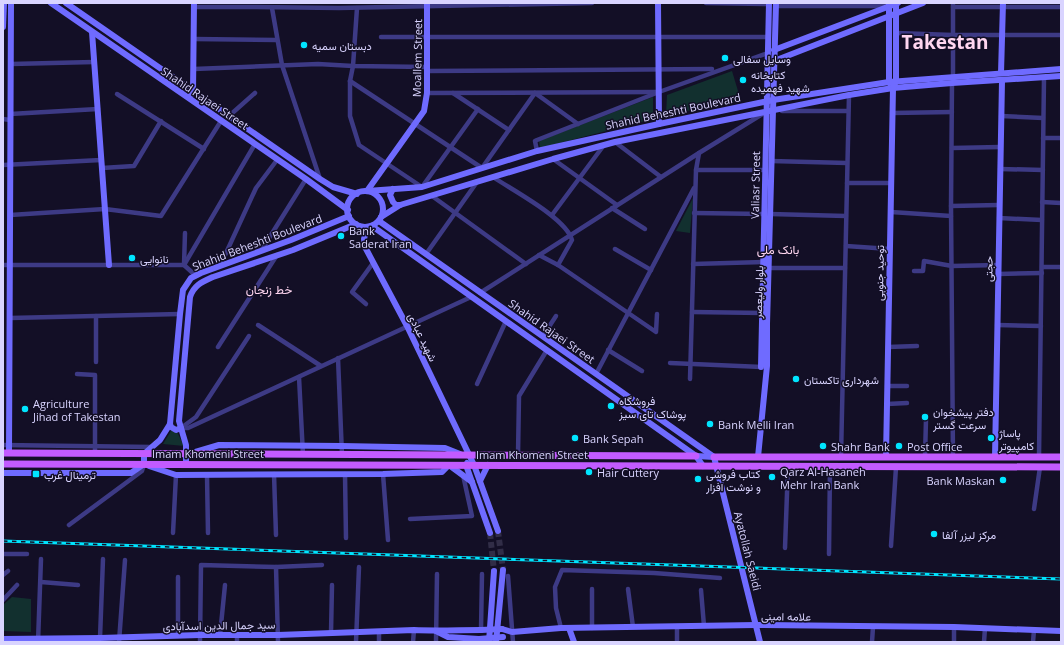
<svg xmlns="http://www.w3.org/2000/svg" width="1064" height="645" viewBox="0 0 1064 645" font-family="'Open Sans',Vazirmatn,sans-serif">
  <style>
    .green { fill: #12302f }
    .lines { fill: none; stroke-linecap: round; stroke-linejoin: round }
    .secondary-tunnel { stroke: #312d47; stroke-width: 6; stroke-dasharray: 6 3; stroke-linecap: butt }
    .street { stroke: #3d3a85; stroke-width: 4.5 }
    .secondary { stroke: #6f6bff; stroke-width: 6 }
    .primary { stroke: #c25bff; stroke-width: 7 }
    .rail-casing { stroke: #00e5ff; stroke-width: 3 }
    .rail { stroke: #130f26; stroke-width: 1.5; stroke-dasharray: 4.5; stroke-linecap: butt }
    .secondary-bridge { stroke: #6f6bff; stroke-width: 6 }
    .poi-dot { fill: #00e5ff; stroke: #130f26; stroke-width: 1.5 }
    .labels { text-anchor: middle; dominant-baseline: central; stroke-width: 3; stroke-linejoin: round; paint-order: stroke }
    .poi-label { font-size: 11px; fill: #d9d4ff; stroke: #130f26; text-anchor: start }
    .street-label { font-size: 11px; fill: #d9d4ff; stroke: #130f26 }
    .neighbourhood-label { font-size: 12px; fill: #ffd6f0; stroke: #130f26 }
    .town-label { font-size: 19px; font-weight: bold; fill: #ffd6f0; stroke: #130f26 }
  </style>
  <rect width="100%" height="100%" fill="#130f26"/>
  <g class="green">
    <path d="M 732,71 L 741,101 L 666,115 L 667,95 Z"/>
    <path d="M 653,97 L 653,119 L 540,148 L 539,141 Z"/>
    <path d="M 693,198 L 690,233 L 676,231 Z"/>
    <path d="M 174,426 L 184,446 L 163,444 Z"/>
    <path d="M 12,597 L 31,599 L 31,632 L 3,631 L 3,605 Z"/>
  </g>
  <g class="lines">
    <g class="secondary-tunnel">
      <path d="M 498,531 L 503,570"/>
      <path d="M 490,533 L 494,571"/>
    </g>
    <g class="street">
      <path d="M 706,3 L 769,4"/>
      <path d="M 953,3 L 953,77"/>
      <path d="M 776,6 L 887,6"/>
      <path d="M 194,7 L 256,7 L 339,8 L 592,3"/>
      <path d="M 953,7 L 1061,7"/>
      <path d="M 272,8 L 282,65 L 320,179"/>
      <path d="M 357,8 L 353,66 L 350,81 L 350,116 L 359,145 L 422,187 L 478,109"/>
      <path d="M 896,33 L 953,35 L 1061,35"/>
      <path d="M 381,37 L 768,37"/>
      <path d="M 194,39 L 277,40"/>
      <path d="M 11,64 L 94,62"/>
      <path d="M 194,69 L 318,64 L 353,66 L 427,67"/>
      <path d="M 427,71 L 712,69"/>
      <path d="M 350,81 L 482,168 L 535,93 L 578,124"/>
      <path d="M 952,83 L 951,206 L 953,457"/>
      <path d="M 427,93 L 656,92"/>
      <path d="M 453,93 L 509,130"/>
      <path d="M 117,94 L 204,149"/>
      <path d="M 782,111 L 848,111"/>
      <path d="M 892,113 L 952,112"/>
      <path d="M 10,114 L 98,109"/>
      <path d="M 229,116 L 255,93"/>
      <path d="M 1001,116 L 1043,118"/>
      <path d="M 3,119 L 10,120"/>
      <path d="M 1043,138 L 1061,138"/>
      <path d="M 615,142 L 661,177"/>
      <path d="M 952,148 L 1000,147"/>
      <path d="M 537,151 L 535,141 L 537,140 L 659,92 L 768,53"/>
      <path d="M 553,159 L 617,205"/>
      <path d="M 771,161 L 847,163"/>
      <path d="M 3,165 L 101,160"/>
      <path d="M 102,168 L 134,166 L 161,121"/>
      <path d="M 1000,169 L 1043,170"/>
      <path d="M 696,170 L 766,170"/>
      <path d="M 493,177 C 512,190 566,218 572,240 L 558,265"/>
      <path d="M 847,183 L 891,183"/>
      <path d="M 432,196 L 526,264"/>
      <path d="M 1042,202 L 1061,203"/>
      <path d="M 951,206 L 999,205"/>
      <path d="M 612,208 L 645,229"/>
      <path d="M 891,212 L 951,216"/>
      <path d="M 694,213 L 765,214"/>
      <path d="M 770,214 L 846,216"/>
      <path d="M 10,215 L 105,209 L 161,216 L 221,121"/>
      <path d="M 552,215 L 604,145"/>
      <path d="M 999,218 L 1042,220"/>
      <path d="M 846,246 L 890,249"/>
      <path d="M 615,249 L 651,270"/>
      <path d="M 261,251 L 306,179"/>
      <path d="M 426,254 L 477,182"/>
      <path d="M 539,255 L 558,265 L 656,332 L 657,314"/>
      <path d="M 693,264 L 764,262"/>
      <path d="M 3,265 L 184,265 L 185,233"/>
      <path d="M 220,266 L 256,188 L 277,160"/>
      <path d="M 1042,267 L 1061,267"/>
      <path d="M 768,268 L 845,268"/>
      <path d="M 914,271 L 923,271 L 924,261 L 952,266 L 998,265"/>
      <path d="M 998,274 L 1042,273"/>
      <path d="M 195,275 L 184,265 L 255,144"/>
      <path d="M 480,293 L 699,153 L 764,113"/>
      <path d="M 366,304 L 352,292 L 373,263"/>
      <path d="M 692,312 L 763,313"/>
      <path d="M 10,318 L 180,314"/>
      <path d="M 258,325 L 321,366"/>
      <path d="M 997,325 L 1041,326"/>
      <path d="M 543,336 L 556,316"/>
      <path d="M 218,347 L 277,255"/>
      <path d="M 888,347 L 917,346"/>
      <path d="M 608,350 L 642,371"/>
      <path d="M 338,358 L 342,455"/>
      <path d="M 96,362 L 96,316"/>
      <path d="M 670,363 L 762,367"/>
      <path d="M 77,374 L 95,375 L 95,454"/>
      <path d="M 596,374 L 694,188"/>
      <path d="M 299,377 L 303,455"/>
      <path d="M 690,379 L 696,170 L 699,153"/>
      <path d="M 477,384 L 506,321"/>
      <path d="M 887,386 L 907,386"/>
      <path d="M 887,404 L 907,403"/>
      <path d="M 181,428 L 188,428 L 471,297"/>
      <path d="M 181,428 L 196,417 L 249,336"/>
      <path d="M 3,445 L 152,447"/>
      <path d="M 518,455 L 519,396 L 547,350"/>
      <path d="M 841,457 L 849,95"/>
      <path d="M 925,457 L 926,419"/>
      <path d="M 1039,457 L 1044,78"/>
      <path d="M 274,474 L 276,535"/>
      <path d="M 345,474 L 346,538"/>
      <path d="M 383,474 L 388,540"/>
      <path d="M 207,475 L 208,533"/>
      <path d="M 1034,509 L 1040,467"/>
      <path d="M 410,519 L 472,516 L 463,475"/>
      <path d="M 69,525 L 142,471 L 144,464"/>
      <path d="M 173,533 L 176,475"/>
      <path d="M 891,546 L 896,467"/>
      <path d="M 785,548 L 788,466"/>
      <path d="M 3,554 L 27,554"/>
      <path d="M 829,554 L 830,466"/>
      <path d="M 276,567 L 278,642"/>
      <path d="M 3,575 L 8,571"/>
      <path d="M 508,576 L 513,642"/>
      <path d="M 41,582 L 78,585"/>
      <path d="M 592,589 L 592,628"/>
      <path d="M 628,589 L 633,627"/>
      <path d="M 701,590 L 704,626"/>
      <path d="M 3,600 L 17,585"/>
      <path d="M 561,628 L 556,608 L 555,587 L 562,570 L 654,573 L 720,578"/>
      <path d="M 481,630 L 482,574"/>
      <path d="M 331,633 L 332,585"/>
      <path d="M 220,635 L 225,585"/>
      <path d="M 178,636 L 178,577"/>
      <path d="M 100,638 L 103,559"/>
      <path d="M 38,642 L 41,559"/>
      <path d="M 119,642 L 125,560"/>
      <path d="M 200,642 L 201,565 L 276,567 L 322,565"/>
      <path d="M 237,642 L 237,635"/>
      <path d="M 356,642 L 359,567"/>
      <path d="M 379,642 L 379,632"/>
      <path d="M 413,642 L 414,630"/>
      <path d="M 436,642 L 437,574"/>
      <path d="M 677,642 L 677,627"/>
      <path d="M 872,642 L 873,627"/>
      <path d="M 954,642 L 954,627"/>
      <path d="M 984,642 L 985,628"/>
      <path d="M 1033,642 L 1034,630"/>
    </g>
    <g class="secondary">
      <path d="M 51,3 L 306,179 L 348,210"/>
      <path d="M 66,3 L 320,179 L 333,187 L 357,194"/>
      <path d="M 658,3 L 659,124"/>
      <path d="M 889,3 L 889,82 L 891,85"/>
      <path d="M 3,27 L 4,3"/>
      <path d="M 92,32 L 109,265"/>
      <path d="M 774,50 L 898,3"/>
      <path d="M 774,61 L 923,3"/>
      <path d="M 1001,73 L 1003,3"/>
      <path d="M 191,95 L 193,92 L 194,3"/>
      <path d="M 393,189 L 390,195 L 393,202 L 396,205 L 400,205"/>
      <path d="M 367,191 L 422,187 L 537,151 L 659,124 L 773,100 L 889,82 L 1061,69"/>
      <path d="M 367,191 L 424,111 L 427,93 L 427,3"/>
      <circle cx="365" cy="209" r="18"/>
      <path d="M 381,217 L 400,205 L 553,159 L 615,142 L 849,95 L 893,88 L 952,83 L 1061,76"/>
      <path d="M 379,221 L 714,457"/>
      <path d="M 372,226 L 696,456 L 703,466"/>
      <path d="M 367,227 L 364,239 L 365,247 L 407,326 L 474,465 L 498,531"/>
      <path d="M 761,367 L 769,3"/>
      <path d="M 170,424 L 171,427 L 176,430 L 181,428"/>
      <path d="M 9,453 L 11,3"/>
      <path d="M 192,453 L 219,445 L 342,446 L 445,448 L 460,454"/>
      <path d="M 696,456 L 714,457"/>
      <path d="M 714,457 L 760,642"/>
      <path d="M 758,457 L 767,366 L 767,324 L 776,3"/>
      <path d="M 886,457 L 893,88 L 896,81 L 896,3"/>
      <path d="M 995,457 L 1002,81"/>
      <path d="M 467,463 L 466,465 L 490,533"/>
      <path d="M 144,464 L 144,454 L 160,440 L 170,424 L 180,314 L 183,290 L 191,278 L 201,273 L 291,240 L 349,216"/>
      <path d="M 186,464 L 186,445 L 179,421 L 190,297 C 194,285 202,282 213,277 L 293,250 L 356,224"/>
      <path d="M 149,466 L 176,475 L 383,474 L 442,472 L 449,465 L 472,482"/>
      <path d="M 3,473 L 131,473 L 144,464"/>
      <path d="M 480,481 L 488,465"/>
      <path d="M 569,628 L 574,642"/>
      <path d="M 502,629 L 512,632 L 561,628 L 756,625 L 954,627 L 1061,631"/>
      <path d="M 436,631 L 448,637 L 479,639"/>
      <path d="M 3,639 L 100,638 L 200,635 L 278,635 L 414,630 C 436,631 459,630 481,630"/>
      <path d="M 489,642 L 494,571"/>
      <path d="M 496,642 L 503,570"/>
    </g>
    <g class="primary">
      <path d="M 3,453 L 696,456"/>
      <path d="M 714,457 L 1061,457"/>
      <path d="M 3,464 L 1061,467"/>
    </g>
    <g class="rail-casing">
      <path id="rail" d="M 3,541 L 1061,579"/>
    </g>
    <use href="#rail" class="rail"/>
    <g class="secondary-bridge">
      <path d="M 481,630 L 502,629"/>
      <path d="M 479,639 L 503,637"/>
    </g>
  </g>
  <g class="poi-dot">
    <circle cx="304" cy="45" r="4"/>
    <circle cx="725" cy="58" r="4"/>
    <circle cx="743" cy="80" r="4"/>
    <circle cx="341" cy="236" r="4"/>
    <circle cx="132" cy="258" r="4"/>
    <circle cx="796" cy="379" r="4"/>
    <circle cx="611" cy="406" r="4"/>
    <circle cx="25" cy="409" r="4"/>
    <circle cx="925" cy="417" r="4"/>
    <circle cx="710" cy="424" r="4"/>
    <circle cx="575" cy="438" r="4"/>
    <circle cx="991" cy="438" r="4"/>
    <circle cx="823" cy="446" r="4"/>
    <circle cx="899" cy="446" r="4"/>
    <circle cx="589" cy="472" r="4"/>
    <rect x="32" y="470" width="8" height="8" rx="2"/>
    <circle cx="772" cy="477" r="4"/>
    <circle cx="698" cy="479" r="4"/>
    <circle cx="1003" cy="480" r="4"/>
    <circle cx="934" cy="534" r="4"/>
  </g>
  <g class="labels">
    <g class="poi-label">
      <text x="312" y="45">دبستان سمیه</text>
      <text x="733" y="58">وسایل سفالی</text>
      <text x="751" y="74">کتابخانه<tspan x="751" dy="13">شهید فهمیده</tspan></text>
      <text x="349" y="230">Bank<tspan x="349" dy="13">Saderat Iran</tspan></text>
      <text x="140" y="258">نانوایی</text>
      <text x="804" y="379">شهرداری تاکستان</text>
      <text x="619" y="400">فروشگاه<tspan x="619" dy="13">پوشاک تای سیز</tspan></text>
      <text x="33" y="403">Agriculture<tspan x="33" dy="13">Jihad of Takestan</tspan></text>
      <text x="933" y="411">دفتر پیشخوان<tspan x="933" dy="13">سرعت گستر</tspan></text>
      <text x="718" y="424">Bank Melli Iran</text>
      <text x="999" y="432">پاساژ<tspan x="999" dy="13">کامپیوتر</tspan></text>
      <text x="583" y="438">Bank Sepah</text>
      <text x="831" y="446">Shahr Bank</text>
      <text x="907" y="446">Post Office</text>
      <text x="780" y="471">Qarz Al-Hasaneh<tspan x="780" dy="13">Mehr Iran Bank</tspan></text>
      <text x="597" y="472">Hair Cuttery</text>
      <text x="706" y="473">کتاب فروشی<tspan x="706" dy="13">و نوشت افزار</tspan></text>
      <text x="44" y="474">ترمینال غرب</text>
      <text x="995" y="480" text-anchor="end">Bank Maskan</text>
      <text x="942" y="534">مرکز لیزر آلفا</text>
    </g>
    <g class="street-label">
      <text transform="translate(417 58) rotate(-89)">Moallem Street</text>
      <text transform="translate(205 98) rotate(34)">Shahid Rajaei Street</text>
      <text transform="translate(673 111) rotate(-12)">Shahid Beheshti Boulevard</text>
      <text transform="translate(755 185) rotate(-89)">Valiasr Street</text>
      <text transform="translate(257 242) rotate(-21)">Shahid Beheshti Boulevard</text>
      <text transform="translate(988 269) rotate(-89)">حجتی</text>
      <text transform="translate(879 273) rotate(-89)">توحید جنوبی</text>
      <text transform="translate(758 292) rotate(-88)">بلوار ولیعصر</text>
      <text transform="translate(552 331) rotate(35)">Shahid Rajaei Street</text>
      <text transform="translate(423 337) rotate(64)">شهید عبادی</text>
      <text x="208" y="453">Imam Khomeni Street</text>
      <text x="532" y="454">Imam Khomeni Street</text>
      <text transform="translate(748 551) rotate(76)">Ayatollah Saeidi</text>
      <text transform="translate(786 616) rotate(1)">علامه امینی</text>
      <text transform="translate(219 625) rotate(-1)">سید جمال الدین اسدآبادی</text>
    </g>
    <g class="neighbourhood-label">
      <text x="778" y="249">بانک ملی</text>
      <text x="269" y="289">خط زنجان</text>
    </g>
    <g class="town-label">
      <text x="945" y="42">Takestan</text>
    </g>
  </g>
  <rect width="1064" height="645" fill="none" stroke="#d9d4ff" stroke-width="8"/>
</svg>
